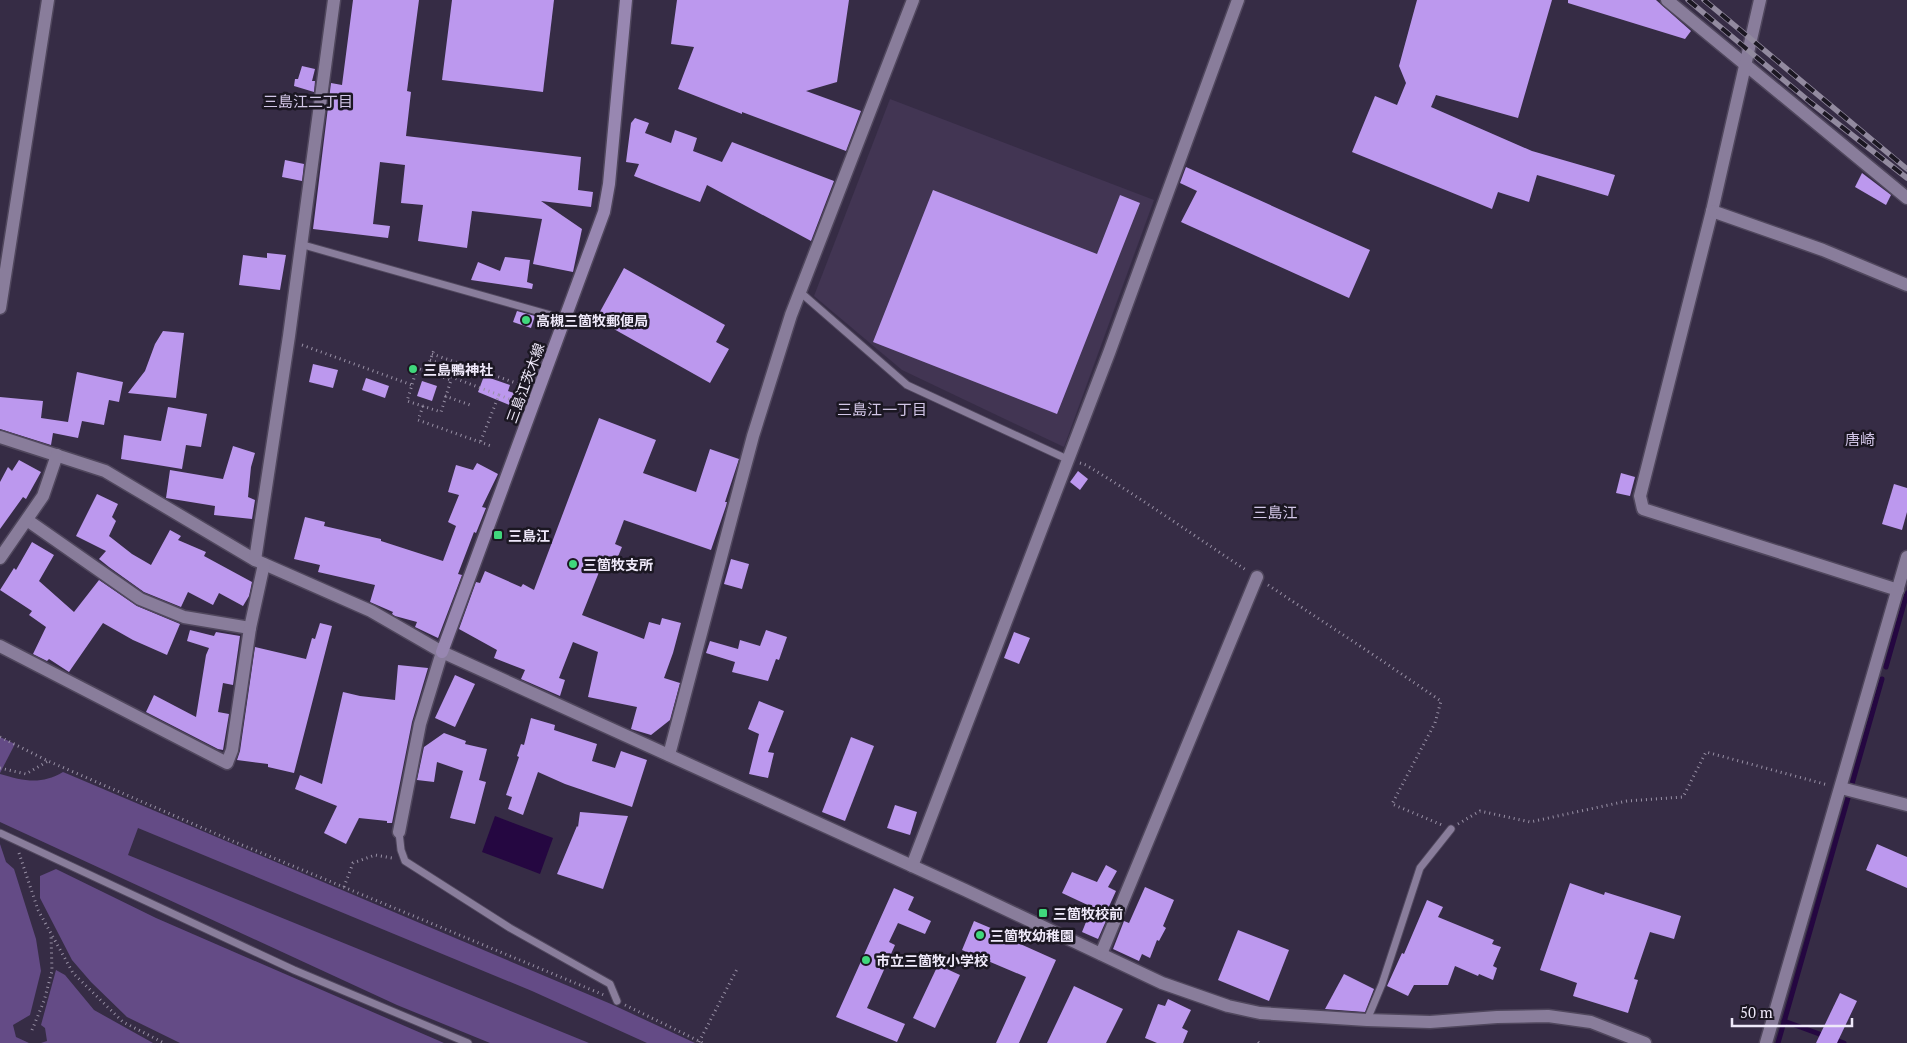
<svg xmlns="http://www.w3.org/2000/svg" width="1907" height="1043" viewBox="0 0 1907 1043" font-family="'PT Serif','Noto Sans JP',serif">
  <style>
    .built { fill: #423553 }
    .green { fill: #644b86 }
    .water { fill: #250741 }
    .lines { fill: none; stroke-linecap: round; stroke-linejoin: round }
    .stream { stroke: #250741; stroke-width: 5 }
    .building { fill: #bc98ee }
    .service-casing { stroke: #50475d; stroke-width: 9 }
    .minor-casing { stroke: #50475d; stroke-width: 15 }
    .secondary-casing { stroke: #50475d; stroke-width: 15 }
    .path { stroke: #9991a6; stroke-width: 3; stroke-dasharray: 1 4; stroke-linecap: butt }
    .service { stroke: #897d9b; stroke-width: 7 }
    .minor { stroke: #897d9b; stroke-width: 12 }
    .secondary { stroke: #9887b1; stroke-width: 12 }
    .rail-casing { stroke: #928a9f; stroke-width: 5.5 }
    .rail { stroke: #1b1722; stroke-width: 4; stroke-dasharray: 11; stroke-linecap: butt }
    .poi-dot { fill: #40d77c; stroke: #1b1722; stroke-width: 2 }
    .labels { text-anchor: middle; dominant-baseline: central; stroke-width: 5; stroke-linejoin: round; paint-order: stroke }
    .poi-label { font-size: 14px; font-weight: bold; fill: #efe9fa; stroke: #1b1722; text-anchor: start }
    .street-label { font-size: 14px; fill: #efe9fa; stroke: #1b1722 }
    .neighbourhood-label { font-size: 15px; fill: #d2c6e7; stroke: #1b1722 }
  </style>
  <rect width="100%" height="100%" fill="#362c45"/>
  <path class="built" d="M 890,99 L 1154,200 L 1064,447 L 902,370 L 814,296 Z"/>
  <g class="green">
    <path d="M 0,737 L 15,744 L 0,773 Z"/>
    <path d="M 63,772 L 611,1004 L 695,1043 L 647,1043 L 532,991 L 138,828 L 128,855 L 589,1043 L 490,1043 L 397,1005 L 0,822 L 0,774 C 24,781 41,785 63,772 Z"/>
    <path d="M 0,844 L 6,862 L 14,869 L 36,939 L 41,971 L 30,1015 L 13,1025 L 16,1037 L 29,1043 L 0,1043 Z"/>
    <path d="M 56,869 L 156,918 L 444,1043 L 180,1043 L 127,1017 L 91,982 L 72,960 L 40,898 L 40,876 Z"/>
    <path d="M 56,970 L 65,975 L 94,1010 L 153,1043 L 41,1043 L 47,1041 L 45,1028 L 41,1025 Z"/>
  </g>
  <path class="water" d="M 495,816 L 553,838 L 540,874 L 482,852 Z"/>
  <g class="lines">
    <g class="stream">
      <path d="M 1886,667 L 1907,593"/>
      <path d="M 1784,1021 L 1844,1043"/>
      <path d="M 1778,1043 L 1882,679"/>
    </g>
  </g>
  <g class="building">
    <path d="M 353,0 L 419,0 L 407,91 L 411,92 L 406,136 L 581,157 L 578,190 L 593,192 L 591,207 L 541,201 L 582,229 L 573,272 L 533,264 L 542,219 L 472,211 L 467,248 L 418,241 L 423,205 L 401,203 L 405,165 L 380,162 L 373,224 L 390,226 L 388,238 L 313,229 L 331,83 L 342,85 Z"/>
    <path d="M 452,0 L 554,0 L 543,92 L 442,80 Z"/>
    <path d="M 677,0 L 849,0 L 837,82 L 806,91 L 861,111 L 846,151 L 742,112 L 742,114 L 678,89 L 694,47 L 671,44 Z"/>
    <path d="M 1417,0 L 1552,0 L 1518,118 L 1436,95 L 1431,107 L 1532,151 L 1615,175 L 1608,196 L 1537,175 L 1529,202 L 1498,192 L 1492,209 L 1352,152 L 1375,96 L 1397,105 L 1406,83 L 1399,66 Z"/>
    <path d="M 1568,0 L 1656,0 L 1691,31 L 1685,39 L 1568,3 Z"/>
    <path d="M 302,66 L 315,69 L 312,81 L 315,81 L 314,92 L 294,86 L 295,79 L 298,79 Z"/>
    <path d="M 635,118 L 649,123 L 645,133 L 671,143 L 675,130 L 697,138 L 693,151 L 722,162 L 732,142 L 834,181 L 811,241 L 707,185 L 700,202 L 634,176 L 639,164 L 626,162 L 631,123 Z"/>
    <path d="M 285,160 L 304,164 L 302,181 L 282,177 Z"/>
    <path d="M 1186,167 L 1370,250 L 1349,298 L 1181,222 L 1197,191 L 1180,183 Z"/>
    <path d="M 1862,173 L 1891,195 L 1886,205 L 1855,187 Z"/>
    <path d="M 933,190 L 1097,254 L 1120,195 L 1140,203 L 1057,414 L 873,342 Z"/>
    <path d="M 267,253 L 286,255 L 280,290 L 239,285 L 243,255 L 267,258 Z"/>
    <path d="M 505,257 L 530,260 L 527,282 L 533,284 L 532,289 L 471,280 L 478,262 L 500,271 Z"/>
    <path d="M 624,268 L 725,325 L 716,342 L 729,349 L 710,383 L 596,319 Z"/>
    <path d="M 517,311 L 535,316 L 531,328 L 513,322 Z"/>
    <path d="M 163,331 L 184,333 L 176,398 L 128,393 L 145,371 L 155,344 Z"/>
    <path d="M 313,364 L 338,370 L 333,388 L 309,382 Z"/>
    <path d="M 77,372 L 123,382 L 119,402 L 109,400 L 104,425 L 82,421 L 78,438 L 53,433 L 51,445 L 0,429 L 0,397 L 43,401 L 41,418 L 68,422 Z"/>
    <path d="M 484,376 L 510,385 L 508,391 L 517,394 L 512,406 L 478,392 Z"/>
    <path d="M 366,378 L 389,386 L 385,398 L 362,390 Z"/>
    <path d="M 422,381 L 437,386 L 432,401 L 417,396 Z"/>
    <path d="M 168,407 L 207,414 L 201,447 L 186,445 L 182,469 L 121,459 L 124,435 L 161,441 Z"/>
    <path d="M 599,418 L 656,440 L 643,473 L 696,492 L 710,449 L 739,459 L 725,502 L 727,502 L 726,506 L 711,550 L 624,520 L 615,544 L 622,547 L 614,566 L 603,562 L 582,615 L 644,639 L 649,622 L 660,625 L 662,618 L 681,623 L 673,653 L 664,678 L 680,683 L 670,720 L 651,735 L 631,729 L 637,707 L 588,697 L 598,652 L 573,642 L 559,678 L 565,680 L 560,696 L 521,679 L 525,670 L 494,658 L 497,650 L 459,629 L 476,582 L 480,583 L 485,571 L 521,587 L 523,584 L 534,590 Z"/>
    <path d="M 233,446 L 255,453 L 251,467 L 248,497 L 255,500 L 252,519 L 214,515 L 215,506 L 166,498 L 170,470 L 223,479 Z"/>
    <path d="M 19,460 L 41,472 L 26,499 L 23,497 L 0,529 L 0,482 L 8,467 L 12,471 Z"/>
    <path d="M 477,463 L 498,474 L 482,507 L 486,508 L 476,533 L 474,532 L 458,574 L 462,575 L 438,638 L 415,627 L 417,622 L 395,616 L 392,614 L 393,612 L 370,602 L 375,585 L 318,572 L 320,565 L 294,559 L 305,517 L 325,522 L 324,526 L 381,539 L 381,541 L 443,561 L 456,526 L 448,522 L 459,495 L 448,492 L 456,465 L 473,470 Z"/>
    <path d="M 1078,471 L 1088,479 L 1080,490 L 1070,482 Z"/>
    <path d="M 1621,473 L 1635,477 L 1630,496 L 1616,493 Z"/>
    <path d="M 1894,484 L 1907,488 L 1907,512 L 1902,530 L 1882,524 Z"/>
    <path d="M 97,494 L 118,504 L 112,517 L 116,521 L 109,536 L 132,554 L 151,565 L 170,530 L 181,536 L 178,540 L 206,552 L 204,556 L 252,582 L 249,596 L 243,606 L 219,593 L 213,605 L 188,592 L 181,607 L 144,592 L 109,567 L 99,559 L 106,551 L 76,536 Z"/>
    <path d="M 32,542 L 54,555 L 39,581 L 74,612 L 99,580 L 137,606 L 180,624 L 167,655 L 133,640 L 103,623 L 69,672 L 49,659 L 47,661 L 33,654 L 46,627 L 29,615 L 32,611 L 0,590 L 14,568 L 16,570 Z"/>
    <path d="M 731,559 L 749,564 L 742,589 L 724,584 Z"/>
    <path d="M 320,623 L 332,626 L 294,773 L 268,767 L 268,764 L 237,760 L 240,751 L 255,647 L 306,659 L 312,638 L 315,639 Z"/>
    <path d="M 190,630 L 214,636 L 216,632 L 240,636 L 233,685 L 223,683 L 218,712 L 229,714 L 223,750 L 218,749 L 146,712 L 154,695 L 196,717 L 206,655 L 209,648 L 187,641 Z"/>
    <path d="M 766,630 L 787,637 L 779,660 L 776,659 L 768,681 L 732,672 L 735,662 L 706,653 L 710,641 L 738,649 L 740,640 L 760,646 Z"/>
    <path d="M 1014,632 L 1030,638 L 1019,664 L 1004,658 Z"/>
    <path d="M 398,665 L 428,668 L 412,722 L 392,823 L 387,823 L 387,821 L 359,818 L 346,844 L 324,833 L 337,806 L 295,789 L 300,775 L 322,784 L 343,692 L 360,696 L 395,700 Z"/>
    <path d="M 455,675 L 475,684 L 455,727 L 435,718 Z"/>
    <path d="M 759,701 L 784,711 L 768,752 L 774,753 L 768,778 L 749,774 L 759,734 L 748,729 Z"/>
    <path d="M 531,718 L 555,725 L 554,730 L 597,744 L 592,761 L 615,768 L 621,751 L 647,760 L 632,807 L 565,784 L 538,772 L 523,815 L 508,809 L 512,797 L 506,795 L 519,757 L 517,756 L 521,744 L 524,745 Z"/>
    <path d="M 444,733 L 466,741 L 465,744 L 487,749 L 479,780 L 486,782 L 475,824 L 450,818 L 463,771 L 437,762 L 434,782 L 417,780 L 424,747 Z"/>
    <path d="M 851,737 L 874,746 L 845,821 L 822,812 Z"/>
    <path d="M 895,805 L 917,812 L 910,835 L 887,828 Z"/>
    <path d="M 580,812 L 628,816 L 603,889 L 557,874 L 577,826 L 578,827 Z"/>
    <path d="M 1877,844 L 1907,857 L 1907,888 L 1866,870 Z"/>
    <path d="M 1106,865 L 1117,871 L 1108,887 L 1116,891 L 1106,913 L 1109,914 L 1098,939 L 1082,932 L 1092,907 L 1062,893 L 1072,872 L 1097,882 Z"/>
    <path d="M 1570,883 L 1604,895 L 1605,892 L 1681,916 L 1674,939 L 1650,932 L 1634,979 L 1638,980 L 1628,1013 L 1573,996 L 1577,983 L 1540,970 Z"/>
    <path d="M 1145,887 L 1174,900 L 1163,926 L 1166,928 L 1159,941 L 1157,940 L 1150,958 L 1142,954 L 1139,961 L 1113,949 L 1124,921 L 1129,923 Z"/>
    <path d="M 894,888 L 914,897 L 908,910 L 931,921 L 925,934 L 898,923 L 889,942 L 895,945 L 867,1008 L 905,1024 L 897,1042 L 836,1017 Z"/>
    <path d="M 1427,900 L 1443,907 L 1438,917 L 1494,940 L 1492,944 L 1501,947 L 1493,966 L 1497,968 L 1493,980 L 1479,974 L 1478,976 L 1455,966 L 1448,985 L 1414,985 L 1408,996 L 1387,986 L 1402,953 L 1404,954 Z"/>
    <path d="M 974,921 L 1019,940 L 1018,943 L 1056,960 L 1019,1043 L 996,1043 L 1026,977 L 962,950 Z"/>
    <path d="M 1238,930 L 1289,950 L 1269,1001 L 1218,980 Z"/>
    <path d="M 938,965 L 960,975 L 935,1028 L 913,1018 Z"/>
    <path d="M 1344,974 L 1374,989 L 1365,1012 L 1325,1009 Z"/>
    <path d="M 1074,986 L 1123,1009 L 1106,1043 L 1047,1043 Z"/>
    <path d="M 1840,993 L 1857,1001 L 1837,1043 L 1816,1043 Z"/>
    <path d="M 1168,999 L 1191,1010 L 1182,1028 L 1188,1031 L 1183,1043 L 1157,1043 L 1145,1038 L 1158,1004 L 1165,1006 Z"/>
  </g>
  <g class="lines">
    <g class="service-casing">
      <g id="service">
        <path d="M 300,244 L 565,319"/>
        <path d="M 800,292 L 907,385 L 1067,459"/>
        <path d="M 399,832 L 401,850 L 405,861 L 510,928 L 610,984 L 617,1001"/>
        <path d="M 0,833 L 294,970 L 468,1043"/>
        <path d="M 1367,1020 L 1382,984 L 1420,868 L 1451,829"/>
      </g>
    </g>
    <g class="minor-casing">
      <g id="minor">
        <path d="M 1667,0 L 1907,198"/>
        <path d="M 1760,0 L 1712,211 L 1640,496 L 1643,509 L 1898,590"/>
        <path d="M 1712,211 L 1823,250 L 1907,285"/>
        <path d="M 0,308 L 48,0"/>
        <path d="M 0,437 L 105,471 L 255,560 L 371,611 L 442,652 L 965,890 L 1162,983 L 1228,1006 L 1260,1013 L 1367,1020 L 1430,1022 L 1497,1017 L 1548,1016 L 1591,1022 L 1645,1043"/>
        <path d="M 27,520 L 140,599 L 184,617 L 250,628"/>
        <path d="M 0,558 L 43,496 L 57,455"/>
        <path d="M 255,560 L 289,336 L 334,0"/>
        <path d="M 0,646 L 227,763 L 232,750 L 250,628 L 264,564"/>
        <path d="M 669,755 L 753,436 L 791,315 L 913,0"/>
        <path d="M 1841,788 L 1907,805"/>
        <path d="M 399,832 L 420,724 L 442,652"/>
        <path d="M 912,866 L 1109,353 L 1238,0"/>
        <path d="M 1101,954 L 1257,577"/>
        <path d="M 1766,1043 L 1907,557"/>
      </g>
    </g>
    <g class="secondary-casing">
      <path id="secondary" d="M 442,652 L 604,212 L 609,184 L 626,0"/>
    </g>
    <g class="path">
      <path d="M 302,345 L 412,385 L 407,401 L 441,412 L 451,380 L 417,368 L 412,385"/>
      <path d="M 432,354 L 519,384 L 528,385"/>
      <path d="M 430,360 L 468,374"/>
      <path d="M 426,371 L 434,350"/>
      <path d="M 447,378 L 449,376 L 499,395 L 480,443"/>
      <path d="M 499,395 L 509,399"/>
      <path d="M 445,396 L 473,406"/>
      <path d="M 423,406 L 418,420 L 491,446"/>
      <path d="M 1080,463 L 1086,465 C 1141,498 1193,535 1246,570"/>
      <path d="M 1268,585 L 1378,658 L 1441,701 L 1435,723 L 1392,804 L 1442,825"/>
      <path d="M 0,737 L 48,761 L 235,842 L 604,995"/>
      <path d="M 0,768 L 26,774 L 48,761"/>
      <path d="M 1458,824 L 1480,811 L 1530,822 L 1627,801 L 1683,797 L 1706,752 L 1828,785"/>
      <path d="M 19,853 L 38,910 L 73,973 L 123,1022 L 164,1043"/>
      <path d="M 344,887 L 353,863 L 375,855 L 392,858"/>
      <path d="M 625,1005 L 703,1043"/>
      <path d="M 32,1030 L 44,1001 L 52,971 L 51,934"/>
      <path d="M 699,1042 L 737,969"/>
      <path d="M 1258,1042 L 1259,1043"/>
    </g>
    <use href="#service" class="service"/>
    <use href="#minor" class="minor"/>
    <use href="#secondary" class="secondary"/>
    <g class="rail-casing">
      <g id="rail">
        <path d="M 1688,0 L 1810,102 L 1907,178"/>
        <path d="M 1704,0 L 1907,169"/>
      </g>
    </g>
    <use href="#rail" class="rail"/>
  </g>
  <g class="poi-dot">
    <circle cx="526" cy="320" r="5"/>
    <circle cx="413" cy="369" r="5"/>
    <rect x="493" y="530" width="10" height="10" rx="2.5"/>
    <circle cx="573" cy="564" r="5"/>
    <rect x="1038" y="908" width="10" height="10" rx="2.5"/>
    <circle cx="980" cy="935" r="5"/>
    <circle cx="866" cy="960" r="5"/>
  </g>
  <g class="labels">
    <g class="poi-label">
      <text x="536" y="320">高槻三箇牧郵便局</text>
      <text x="423" y="369">三島鴨神社</text>
      <text x="508" y="535">三島江</text>
      <text x="583" y="564">三箇牧支所</text>
      <text x="1053" y="913">三箇牧校前</text>
      <text x="990" y="935">三箇牧幼稚園</text>
      <text x="876" y="960">市立三箇牧小学校</text>
    </g>
    <g class="street-label">
      <text transform="translate(525 383) rotate(-70)">三島江茨木線</text>
    </g>
    <g class="neighbourhood-label">
      <text x="308" y="101">三島江二丁目</text>
      <text x="882" y="409">三島江一丁目</text>
      <text x="1860" y="439">唐崎</text>
      <text x="1275" y="512">三島江</text>
    </g>
  </g>
  <path d="M1732 1018v8h120v-8" fill="none" stroke="#efe9fa" stroke-width="2.5"/>
  <text x="1740" y="1018" font-size="15" fill="#efe9fa" stroke="#1b1722" stroke-width="4" paint-order="stroke">50 m</text>
</svg>
